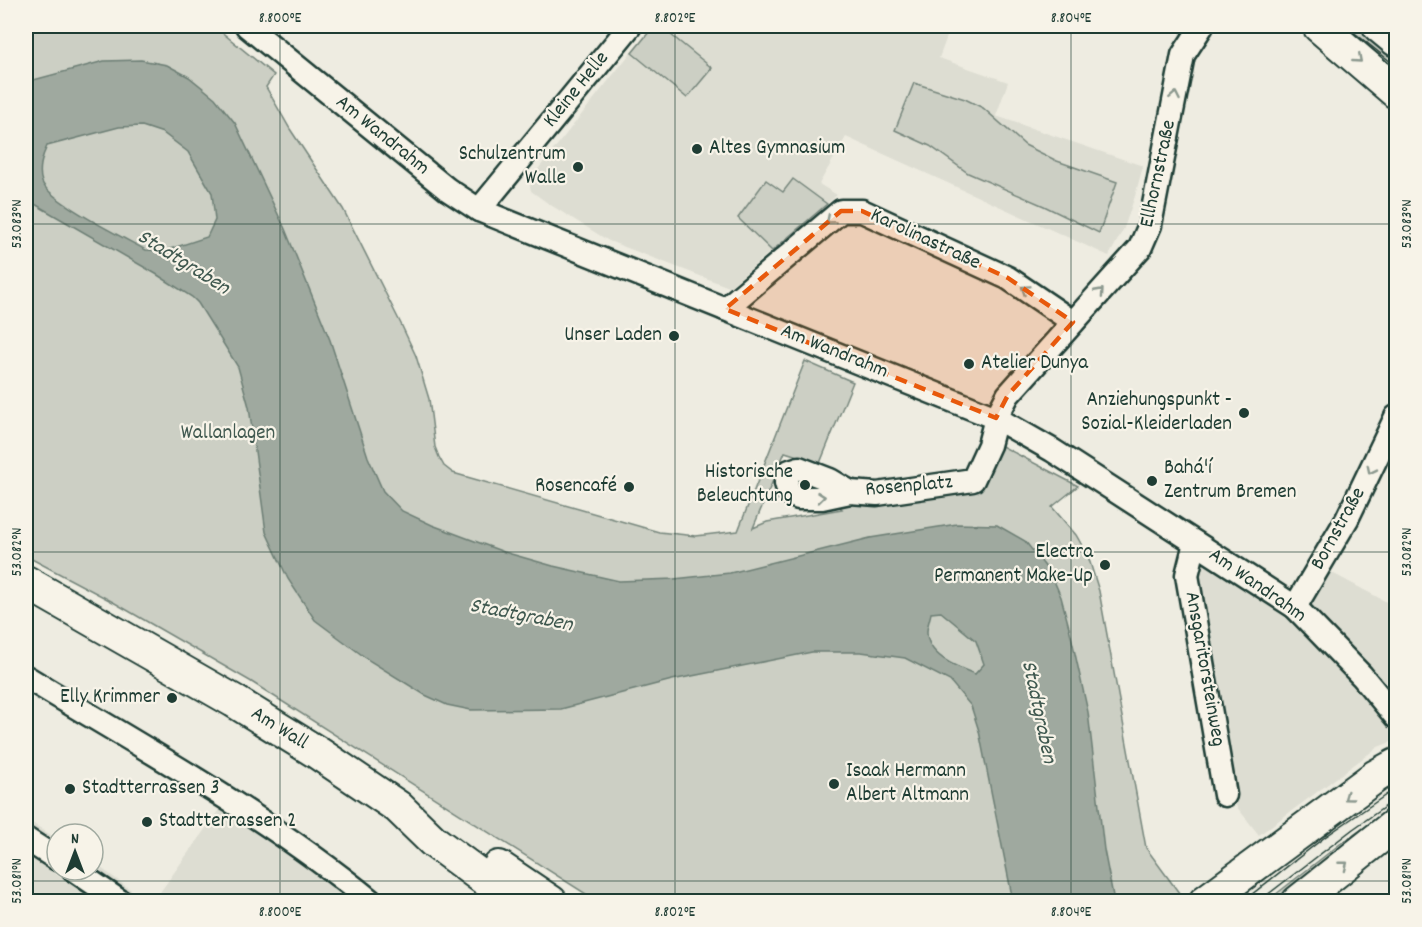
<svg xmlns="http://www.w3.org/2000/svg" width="1422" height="927" viewBox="0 0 1422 927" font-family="Dekko,sans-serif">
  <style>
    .built { fill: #ddddd2 }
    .green { fill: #cccfc4; stroke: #76867c; stroke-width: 1.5 }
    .water { fill: #9fa99f; stroke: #6c7e74; stroke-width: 1.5; fill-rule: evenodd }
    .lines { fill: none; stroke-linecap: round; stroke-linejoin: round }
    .street-casing { stroke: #1f3d34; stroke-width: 27 }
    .secondary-casing { stroke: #1f3d34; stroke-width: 36 }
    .street { stroke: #f7f3e8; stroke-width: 22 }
    .secondary { stroke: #f7f3e8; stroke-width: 32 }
    .tram { stroke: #1f3d34; stroke-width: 1.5 }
    .oneway { stroke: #8b988e }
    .marked { fill: #e8590c; fill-opacity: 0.2; stroke: #e8590c; stroke-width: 4.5; stroke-dasharray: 12 8; stroke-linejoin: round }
    .ticks { fill: none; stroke: #1f3d34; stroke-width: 1.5; stroke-opacity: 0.45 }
    .poi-dot { fill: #1f3d34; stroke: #f7f3e8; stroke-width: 2 }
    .labels { text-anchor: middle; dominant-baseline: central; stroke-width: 4.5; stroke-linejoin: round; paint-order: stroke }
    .street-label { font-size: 21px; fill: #1f3d34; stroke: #f7f3e8 }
    .poi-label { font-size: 21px; fill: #1f3d34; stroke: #f7f3e8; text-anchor: end }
    .park-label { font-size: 21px; fill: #425a51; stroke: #f7f3e8 }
    .water-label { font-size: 22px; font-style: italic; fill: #3f584f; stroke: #f7f3e8 }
    .neatline { fill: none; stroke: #1f3d34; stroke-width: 2 }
    .ticks-label { font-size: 15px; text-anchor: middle; fill: #1f3d34 }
  </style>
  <rect width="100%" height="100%" fill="#eeece1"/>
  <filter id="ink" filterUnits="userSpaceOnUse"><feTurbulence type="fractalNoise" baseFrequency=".0167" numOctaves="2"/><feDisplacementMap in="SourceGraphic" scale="12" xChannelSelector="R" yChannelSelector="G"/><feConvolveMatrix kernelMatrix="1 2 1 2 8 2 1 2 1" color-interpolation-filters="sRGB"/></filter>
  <g filter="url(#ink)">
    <g class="built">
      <path d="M 652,26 L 951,26 L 939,58 L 1008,82 L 996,116 L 1143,166 L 1135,196 L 1124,228 L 1109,256 L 846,137 L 819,184 L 837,195 L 729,287 L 609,241 L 549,204 L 531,191 L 530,186 L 535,173 Z"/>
      <path d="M 1197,546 L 1297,607 L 1321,567 L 1396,607 L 1396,740 L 1378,747 L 1259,835 L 1229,797 L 1189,574 Z"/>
      <path d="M 226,800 L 370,902 L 153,902 Z"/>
      <path d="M 26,819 L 57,839 L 57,870 L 93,870 L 93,862 L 146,901 L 26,901 Z"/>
    </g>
    <g class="green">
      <path d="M 26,26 L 214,26 L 274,75 L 266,87 L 290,129 L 343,209 L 401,324 L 416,356 L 429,399 L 435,447 L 439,457 L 444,466 L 453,473 L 659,532 L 696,536 L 738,531 L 805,361 L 853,382 L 820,463 L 785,452 L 753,528 L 767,522 L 842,509 L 839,506 L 851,478 L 878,488 L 960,476 L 994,442 L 1078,486 L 1052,507 L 1076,535 L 1088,556 L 1099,591 L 1146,848 L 1182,897 L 1176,902 L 597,901 L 250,681 L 113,602 L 26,556 Z"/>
      <path d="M 654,26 L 660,26 L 712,68 L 687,98 L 632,53 Z"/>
      <path d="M 1331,26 L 1367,26 L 1396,50 L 1396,80 Z"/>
      <path d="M 914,83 L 965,99 L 983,108 L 1025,145 L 1057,161 L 1117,182 L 1099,233 L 1044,206 L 968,173 L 930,146 L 895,130 Z"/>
      <path d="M 793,179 L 827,204 L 772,251 L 738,218 L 766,180 L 783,192 Z"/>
      <path d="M 1392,809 L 1396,814 L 1280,901 L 1266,902 L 1340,844 Z"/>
    </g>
    <path class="water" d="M 104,61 L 141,60 L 167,65 L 189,77 L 215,98 L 235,123 L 285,229 L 330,340 L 368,457 L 383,491 L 402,511 L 432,525 L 504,552 L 553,566 L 619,581 L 674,579 L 730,573 L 870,538 L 957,524 L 997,525 L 1025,541 L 1051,574 L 1061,597 L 1070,631 L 1088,712 L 1104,850 L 1114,901 L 1013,901 L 979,731 L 971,706 L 950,681 L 905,658 L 861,652 L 812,652 L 672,680 L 561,709 L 471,710 L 447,705 L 425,695 L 370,661 L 315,620 L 288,579 L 266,532 L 249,407 L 238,367 L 198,303 L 192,297 L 156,274 L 26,199 L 26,82 ZM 142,126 L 163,133 L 188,152 L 212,193 L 215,220 L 207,237 L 164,251 L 146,250 C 126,239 49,201 42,182 C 38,171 42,156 47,146 L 119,127 ZM 941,612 L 976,641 L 984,664 L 975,674 C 957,667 927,656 927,632 C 927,626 930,619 931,613 Z"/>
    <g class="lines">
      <g class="street-casing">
        <g id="street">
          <path d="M 247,26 L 447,189 L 479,210 L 996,418 L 1052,450 L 1295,607 L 1362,676 L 1396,717"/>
          <path d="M 479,210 L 630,26"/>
          <path d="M 725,309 L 841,211 L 862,211 L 1008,278 L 1073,322"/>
          <path d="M 850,492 L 830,480 L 799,468 L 790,471 L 786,483 L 789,493 L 798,498 L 822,498 L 850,492 L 877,494 L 973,480 L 989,445 L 996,418 L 1008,395 L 1140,248 L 1150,225 L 1183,55 L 1202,26"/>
          <path d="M 1195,543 L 1187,575 L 1225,795"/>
          <path d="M 1295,607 L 1347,519 L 1396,417"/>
          <path d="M 26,677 C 143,748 266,815 372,902"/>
          <path d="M 26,839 L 57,859"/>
          <path d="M 74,870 L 121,902"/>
        </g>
      </g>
      <g class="secondary-casing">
        <g id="secondary">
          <path d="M 1319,26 L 1396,92"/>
          <path d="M 1379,26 L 1396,40"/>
          <path d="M 26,582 L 234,701 L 318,753 L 398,807 L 433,841 L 516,902"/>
          <path d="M 499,867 L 551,902"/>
          <path d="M 1205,902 L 1376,776 L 1396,765"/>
          <path d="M 1298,902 L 1396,824"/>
        </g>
      </g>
      <use href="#street" class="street"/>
      <use href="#secondary" class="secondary"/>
      <g class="tram">
        <path d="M 1346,26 L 1396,66"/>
        <path d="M 1242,902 L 1325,837 L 1396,788"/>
        <path d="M 1258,902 L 1353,829 L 1396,799"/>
      </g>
    </g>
    <defs><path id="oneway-chevron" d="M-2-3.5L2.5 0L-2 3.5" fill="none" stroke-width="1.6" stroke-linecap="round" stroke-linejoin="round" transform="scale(1.5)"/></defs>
    <g class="oneway">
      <use href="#oneway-chevron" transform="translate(1358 59) rotate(41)"/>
      <use href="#oneway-chevron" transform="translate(1175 96) rotate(-79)"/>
      <use href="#oneway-chevron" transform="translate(830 220) rotate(140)"/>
      <use href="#oneway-chevron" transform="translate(1025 289) rotate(-146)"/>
      <use href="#oneway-chevron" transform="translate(1100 292) rotate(-48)"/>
      <use href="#oneway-chevron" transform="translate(1371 470) rotate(116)"/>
      <use href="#oneway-chevron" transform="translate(821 497) rotate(-6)"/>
      <use href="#oneway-chevron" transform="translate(1348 797) rotate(144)"/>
      <use href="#oneway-chevron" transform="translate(1344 865) rotate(-38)"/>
    </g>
  </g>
  <path class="marked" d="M 841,211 L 862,211 L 1008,278 L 1073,322 L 1008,395 L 996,418 L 725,309 Z"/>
  <path class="ticks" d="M 280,26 L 280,902M 675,26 L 675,902M 1071,26 L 1071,902M 26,224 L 1396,224M 26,552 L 1396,552M 26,881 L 1396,881"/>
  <g class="poi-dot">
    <circle cx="697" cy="149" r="6"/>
    <circle cx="578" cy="167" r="6"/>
    <circle cx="674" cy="336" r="6"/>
    <circle cx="969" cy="364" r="6"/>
    <circle cx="1244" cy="413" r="6"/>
    <circle cx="1152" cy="481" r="6"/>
    <circle cx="805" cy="485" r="6"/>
    <circle cx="629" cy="487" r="6"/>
    <circle cx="1105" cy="565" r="6"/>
    <circle cx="172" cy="698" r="6"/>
    <circle cx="834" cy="784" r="6"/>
    <circle cx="70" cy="789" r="6"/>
    <circle cx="147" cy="822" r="6"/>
  </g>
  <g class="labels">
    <g class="street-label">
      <text transform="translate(577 90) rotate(-51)">Kleine Helle</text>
      <text transform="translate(382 136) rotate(39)">Am Wandrahm</text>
      <text transform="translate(1159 174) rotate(-78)">Ellhornstraße</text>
      <text transform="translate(925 240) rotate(25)">Karolinastraße</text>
      <text transform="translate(834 352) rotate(22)">Am Wandrahm</text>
      <text transform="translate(909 487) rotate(-5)">Rosenplatz</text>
      <text transform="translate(1339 529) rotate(-61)">Bornstraße</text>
      <text transform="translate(1257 586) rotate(35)">Am Wandrahm</text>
      <text transform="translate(1204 669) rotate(80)">Ansgaritorsteinweg</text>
      <text transform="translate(279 729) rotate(32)">Am Wall</text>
    </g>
    <g class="poi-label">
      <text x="709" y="149" text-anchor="start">Altes Gymnasium</text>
      <text x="566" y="155">Schulzentrum<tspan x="566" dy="24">Walle</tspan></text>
      <text x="662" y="336">Unser Laden</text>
      <text x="981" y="364" text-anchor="start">Atelier Dunya</text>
      <text x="1232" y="401">Anziehungspunkt -<tspan x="1232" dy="24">Sozial-Kleiderladen</tspan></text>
      <text x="1164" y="469" text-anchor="start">Bahá'í<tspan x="1164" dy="24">Zentrum Bremen</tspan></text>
      <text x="793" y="473">Historische<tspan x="793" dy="24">Beleuchtung</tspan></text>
      <text x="617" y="487">Rosencafé</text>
      <text x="1093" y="553">Electra<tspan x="1093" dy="24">Permanent Make-Up</tspan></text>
      <text x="160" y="698">Elly Krimmer</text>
      <text x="846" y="772" text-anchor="start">Isaak Hermann<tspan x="846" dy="24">Albert Altmann</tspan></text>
      <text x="82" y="789" text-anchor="start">Stadtterrassen 3</text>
      <text x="159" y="822" text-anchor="start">Stadtterrassen 2</text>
    </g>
    <g class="park-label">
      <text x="228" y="434">Wallanlagen</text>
    </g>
    <g class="water-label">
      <text transform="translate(183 263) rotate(32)">Stadtgraben</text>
      <text transform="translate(521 616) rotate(11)">Stadtgraben</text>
      <text transform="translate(1038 712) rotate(78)">Stadtgraben</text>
    </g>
  </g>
  <rect width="1422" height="927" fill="none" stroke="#f7f3e8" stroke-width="66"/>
  <g transform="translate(75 852)"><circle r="28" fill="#f7f3e8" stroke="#a1aaa0" stroke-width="1.5"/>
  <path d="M0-4.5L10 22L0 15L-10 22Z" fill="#1f3d34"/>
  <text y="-9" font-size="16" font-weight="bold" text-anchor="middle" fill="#1f3d34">N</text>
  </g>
  <rect x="33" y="33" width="1356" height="861" class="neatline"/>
  <g class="ticks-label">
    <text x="280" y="22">8.800°E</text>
    <text x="675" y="22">8.802°E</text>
    <text x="1071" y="22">8.804°E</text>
    <text transform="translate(16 224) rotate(-90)" y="5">53.083°N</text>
    <text transform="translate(1406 224) rotate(-90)" y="5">53.083°N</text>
    <text transform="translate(16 552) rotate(-90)" y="5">53.082°N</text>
    <text transform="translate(1406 552) rotate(-90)" y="5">53.082°N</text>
    <text transform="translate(16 881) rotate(-90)" y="5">53.081°N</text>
    <text transform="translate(1406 881) rotate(-90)" y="5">53.081°N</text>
    <text x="280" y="916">8.800°E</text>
    <text x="675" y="916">8.802°E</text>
    <text x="1071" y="916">8.804°E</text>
  </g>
</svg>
